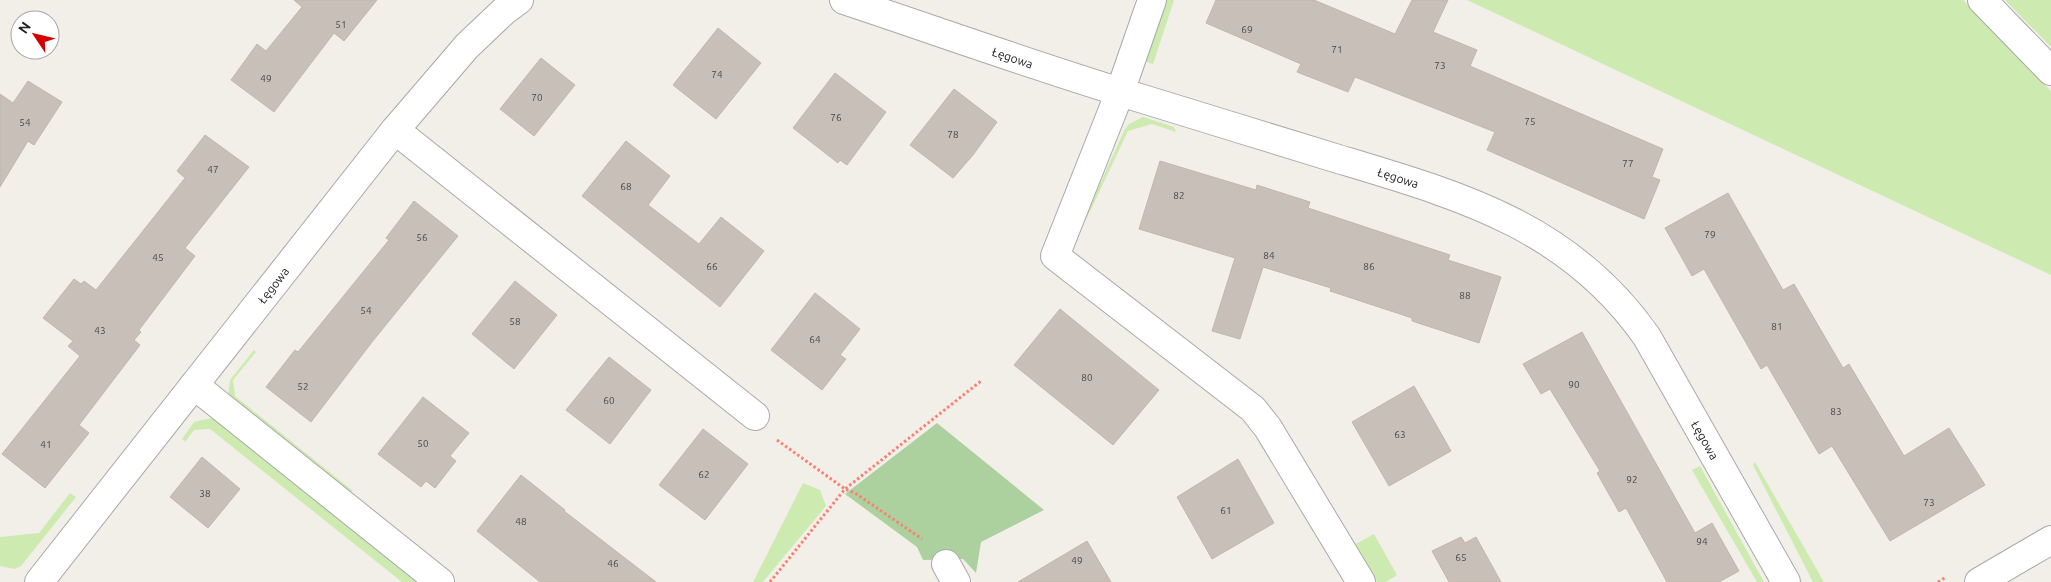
<svg xmlns="http://www.w3.org/2000/svg" width="2051" height="582" viewBox="0 0 2051 582" font-family="Ubuntu,sans-serif">
  <style>
    .grass { fill: #cdebb0 }
    .forest { fill: #add19e }
    .building { fill: #c7bfb8; stroke: #c4b6ab }
    .lines { fill: none; stroke-linecap: round; stroke-linejoin: round }
    .minor-casing { stroke: #a9a9a9; stroke-width: 30 }
    .path { stroke: #fa8072; stroke-width: 3; stroke-dasharray: 2.5 2.5; stroke-linecap: butt }
    .minor { stroke: #fff; stroke-width: 28 }
    .labels { text-anchor: middle; dominant-baseline: central; stroke-width: 4; stroke-linejoin: round; paint-order: stroke }
    .number-label { font-size: 10px; fill: #4b4948 }
    .street-label { font-size: 12px; fill: #222; stroke: #fff }
  </style>
  <rect width="100%" height="100%" fill="#f2efe9"/>
  <g class="grass">
    <path d="M 1160,0 L 1174,0 L 1153,64 L 1141,60 Z"/>
    <path d="M 1467,0 L 1963,0 L 2051,91 L 2051,275 Z"/>
    <path d="M 2005,0 L 2051,0 L 2051,47 Z"/>
    <path d="M 1143,117 L 1174,127 L 1176,132 L 1152,124 L 1128,131 L 1086,220 L 1087,212 L 1125,129 L 1129,124 Z"/>
    <path d="M 254,350 L 256,352 L 233,380 L 235,396 L 353,491 L 346,494 L 228,396 L 230,380 Z"/>
    <path d="M 211,418 L 216,420 L 423,582 L 402,582 L 210,429 L 194,430 L 185,442 L 182,439 L 194,422 Z"/>
    <path d="M 1755,462 L 1824,582 L 1813,582 L 1753,465 Z"/>
    <path d="M 1700,466 L 1764,582 L 1757,582 L 1692,470 Z"/>
    <path d="M 803,483 L 820,490 L 826,506 L 763,582 L 753,582 Z"/>
    <path d="M 70,493 L 76,497 L 21,566 L 15,569 L 0,566 L 0,537 L 39,533 Z"/>
    <path d="M 1374,534 L 1397,575 L 1386,582 L 1377,582 L 1354,545 Z"/>
  </g>
  <path class="forest" d="M 937,423 L 1044,510 L 981,542 L 976,573 L 963,559 L 923,560 L 917,547 L 845,494 Z"/>
  <g class="building">
    <path d="M 294,0 L 377,0 L 344,41 L 334,33 L 274,112 L 231,80 L 257,44 L 266,51 L 302,7 Z"/>
    <path d="M 1216,0 L 1314,0 L 1395,34 L 1412,0 L 1448,0 L 1433,32 L 1477,50 L 1470,66 L 1663,149 L 1652,177 L 1660,180 L 1644,219 L 1487,150 L 1495,132 L 1355,77 L 1348,92 L 1297,72 L 1301,64 L 1206,23 Z"/>
    <path d="M 718,28 L 761,63 L 716,119 L 673,85 Z"/>
    <path d="M 541,58 L 575,85 L 534,136 L 500,109 Z"/>
    <path d="M 835,73 L 886,112 L 847,165 L 840,160 L 838,163 L 793,128 Z"/>
    <path d="M 28,81 L 62,102 L 34,145 L 28,141 L 0,187 L 0,94 L 13,103 Z"/>
    <path d="M 954,89 L 997,122 L 973,155 L 953,178 L 910,145 Z"/>
    <path d="M 205,135 L 249,167 L 185,248 L 195,256 L 139,330 L 141,332 L 134,340 L 140,345 L 79,425 L 89,433 L 45,488 L 2,454 L 80,356 L 68,346 L 73,341 L 43,318 L 74,279 L 81,284 L 84,281 L 96,290 L 185,178 L 177,171 Z"/>
    <path d="M 626,141 L 670,176 L 648,205 L 699,244 L 721,217 L 764,251 L 720,307 L 582,196 Z"/>
    <path d="M 1160,161 L 1256,190 L 1257,185 L 1310,202 L 1308,208 L 1450,255 L 1448,260 L 1501,277 L 1479,343 L 1412,321 L 1412,318 L 1330,291 L 1331,288 L 1263,267 L 1240,339 L 1212,331 L 1235,258 L 1139,229 Z"/>
    <path d="M 1728,193 L 1783,290 L 1794,284 L 1843,368 L 1849,364 L 1904,456 L 1949,428 L 1985,485 L 1890,541 L 1832,446 L 1819,454 L 1767,365 L 1761,369 L 1704,269 L 1692,276 L 1665,228 Z"/>
    <path d="M 414,201 L 458,236 L 372,342 L 311,422 L 266,387 L 295,350 L 298,352 L 389,240 L 386,238 Z"/>
    <path d="M 515,281 L 557,315 L 514,369 L 472,334 Z"/>
    <path d="M 815,293 L 860,329 L 840,355 L 846,359 L 822,390 L 771,350 Z"/>
    <path d="M 1060,309 L 1159,390 L 1113,445 L 1014,365 Z"/>
    <path d="M 1582,332 L 1695,533 L 1712,523 L 1739,571 L 1719,582 L 1667,582 L 1626,508 L 1619,512 L 1597,473 L 1600,471 L 1550,389 L 1541,394 L 1523,364 Z"/>
    <path d="M 609,357 L 651,390 L 610,444 L 566,410 Z"/>
    <path d="M 1414,386 L 1451,451 L 1389,486 L 1352,422 Z"/>
    <path d="M 423,397 L 469,433 L 450,456 L 456,461 L 435,488 L 426,481 L 421,487 L 378,454 Z"/>
    <path d="M 703,429 L 748,464 L 705,520 L 659,485 Z"/>
    <path d="M 202,457 L 240,489 L 208,528 L 170,497 Z"/>
    <path d="M 1238,459 L 1274,523 L 1212,559 L 1177,497 Z"/>
    <path d="M 521,475 L 565,510 L 564,511 L 656,582 L 540,582 L 477,531 Z"/>
    <path d="M 1461,537 L 1465,543 L 1476,537 L 1501,582 L 1449,582 L 1432,551 Z"/>
    <path d="M 1087,541 L 1111,582 L 1018,582 Z"/>
  </g>
  <g class="lines">
    <g class="minor-casing">
      <g id="minor">
        <path id="s1" d="M 844,0 C 943,33 1043,69 1143,99 C 1207,119 1271,138 1335,158 C 1458,195 1569,225 1647,337 L 1786,582"/>
        <path d="M 1152,0 L 1120,92 L 1055,256 L 1253,409 L 1268,428 L 1361,582"/>
        <path d="M 1982,0 L 2051,71"/>
        <path d="M 395,130 L 755,416"/>
        <path d="M 194,385 L 440,582"/>
        <path d="M 946,564 L 956,582"/>
        <path id="s2" d="M 39,582 L 395,130 L 467,46 L 504,11 L 519,0"/>
        <path d="M 1979,582 L 2051,540"/>
      </g>
    </g>
    <g class="path">
      <path d="M 777,440 L 845,489 L 855,493 L 922,539"/>
      <path d="M 770,582 L 845,489 L 981,381"/>
      <path d="M 1938,582 L 1946,577"/>
    </g>
    <use href="#minor" class="minor"/>
  </g>
  <g class="labels">
    <g class="number-label">
      <text x="341" y="24">51</text>
      <text x="1247" y="29">69</text>
      <text x="1337" y="49">71</text>
      <text x="1440" y="65">73</text>
      <text x="717" y="74">74</text>
      <text x="266" y="78">49</text>
      <text x="537" y="97">70</text>
      <text x="836" y="117">76</text>
      <text x="1530" y="121">75</text>
      <text x="25" y="122">54</text>
      <text x="953" y="134">78</text>
      <text x="1628" y="163">77</text>
      <text x="213" y="169">47</text>
      <text x="626" y="186">68</text>
      <text x="1179" y="195">82</text>
      <text x="1710" y="234">79</text>
      <text x="422" y="237">56</text>
      <text x="1269" y="255">84</text>
      <text x="158" y="257">45</text>
      <text x="712" y="266">66</text>
      <text x="1369" y="266">86</text>
      <text x="1465" y="295">88</text>
      <text x="366" y="310">54</text>
      <text x="515" y="321">58</text>
      <text x="1777" y="326">81</text>
      <text x="100" y="330">43</text>
      <text x="815" y="339">64</text>
      <text x="1087" y="377">80</text>
      <text x="1574" y="384">90</text>
      <text x="303" y="386">52</text>
      <text x="609" y="400">60</text>
      <text x="1836" y="411">83</text>
      <text x="1400" y="434">63</text>
      <text x="423" y="443">50</text>
      <text x="46" y="444">41</text>
      <text x="704" y="474">62</text>
      <text x="1632" y="479">92</text>
      <text x="205" y="493">38</text>
      <text x="1929" y="502">73</text>
      <text x="1226" y="510">61</text>
      <text x="521" y="521">48</text>
      <text x="1702" y="541">94</text>
      <text x="1461" y="557">65</text>
      <text x="1077" y="560">49</text>
      <text x="613" y="563">46</text>
    </g>
    <g class="street-label">
      <text stroke="none"><textPath href="#s1" startOffset="178">Łęgowa</textPath></text>
      <text stroke="none"><textPath href="#s1" startOffset="582">Łęgowa</textPath></text>
      <text stroke="none"><textPath href="#s2" startOffset="378">Łęgowa</textPath></text>
      <text stroke="none"><textPath href="#s1" startOffset="1002">Łęgowa</textPath></text>
    </g>
  </g>
  <g transform="translate(35 35) rotate(305)"><circle r="24" fill="#ffffff" stroke="#a7a7a7"/>
  <path d="M0-4L9 19L0 12L-9 19Z" fill="#d40000"/>
  <text y="-8" font-size="14" font-weight="bold" text-anchor="middle" fill="#222222">N</text>
  </g>
</svg>
